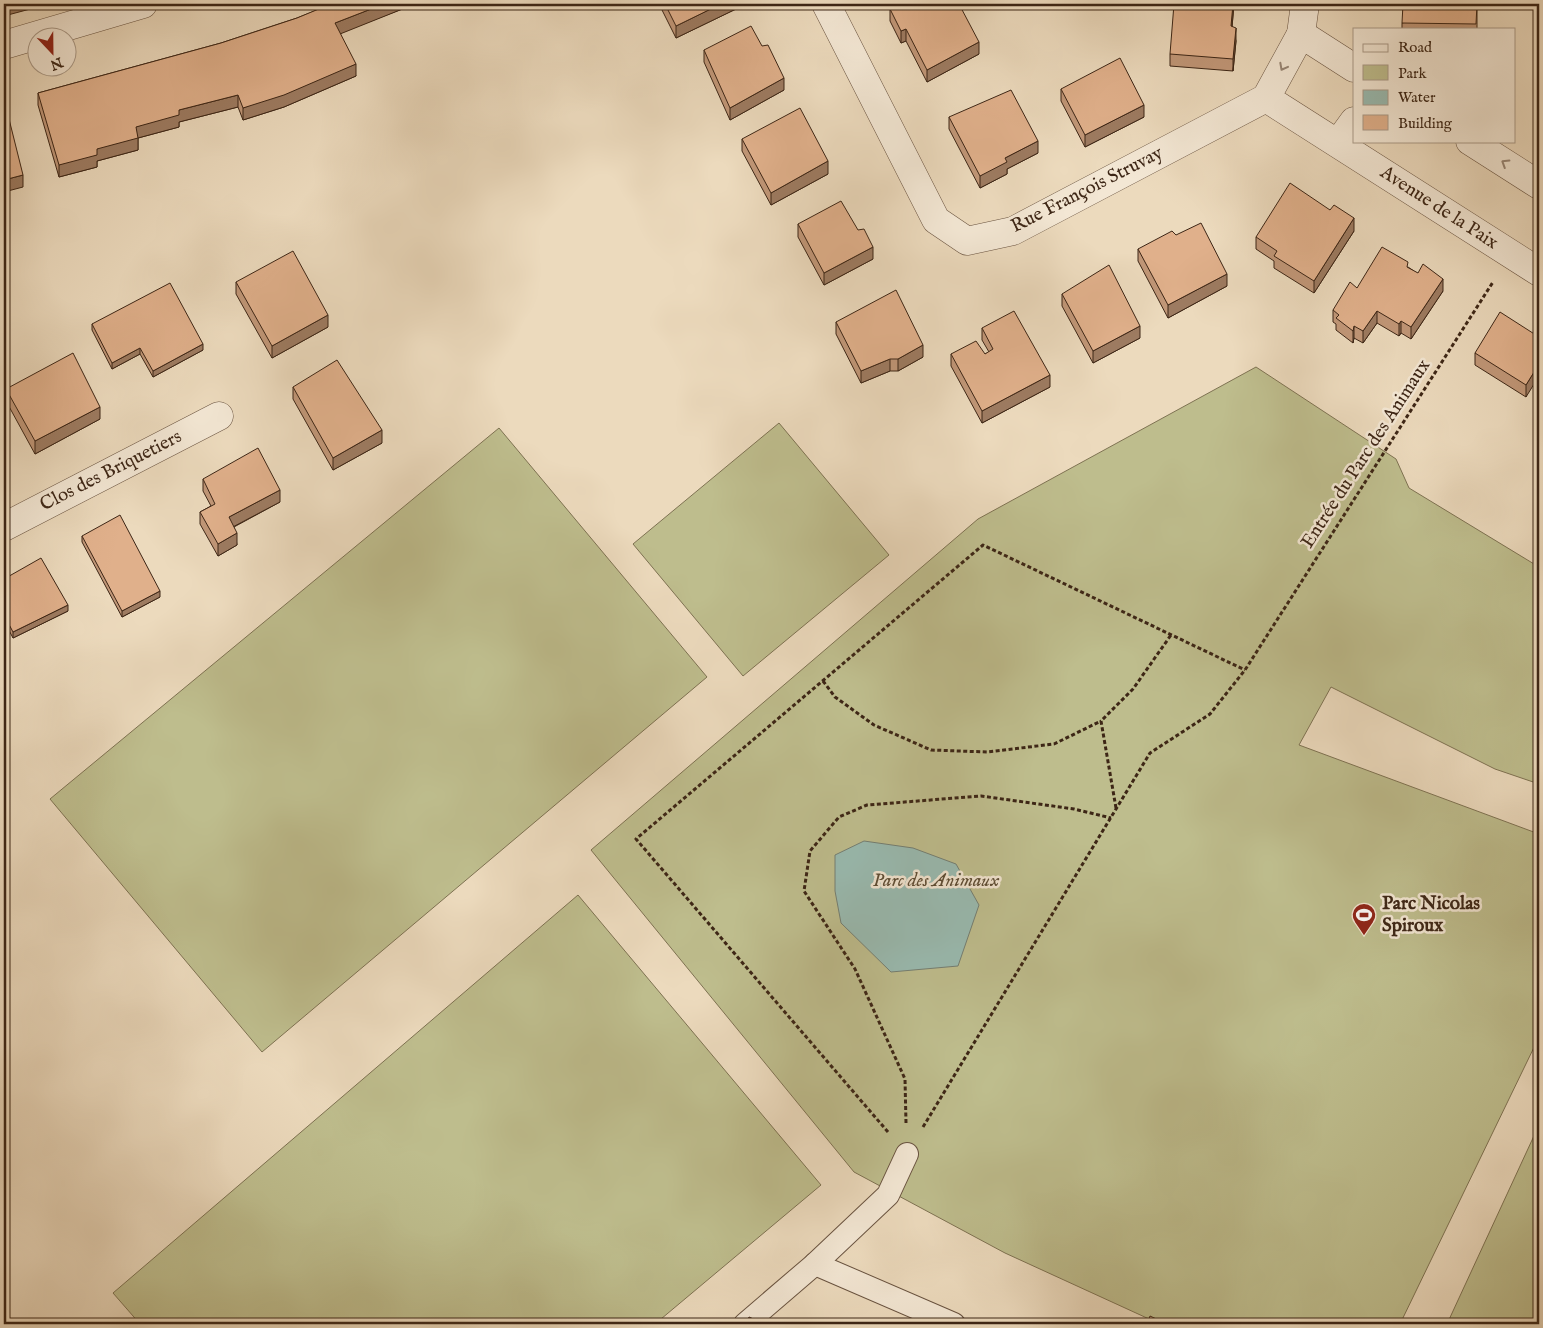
<svg xmlns="http://www.w3.org/2000/svg" width="1543" height="1328" viewBox="0 0 1543 1328" font-family="'IM FELL English',serif">
  <style>
    .green { fill: #bebd8d; stroke: #7e7252 }
    .water { fill: #99bbb1; stroke: #747f73 }
    .lines { fill: none; stroke-linecap: round; stroke-linejoin: round }
    .lane-casing { stroke: #695340; stroke-width: 24 }
    .street-casing { stroke: #695340; stroke-width: 29 }
    .path { stroke: #3d2616; stroke-width: 3; stroke-dasharray: 4 2.5; stroke-linecap: butt }
    .lane { stroke: #f3e7d4; stroke-width: 22 }
    .street { stroke: #f3e7d4; stroke-width: 28 }
    .wall { fill: #c19778; stroke: #3d2616 }
    .shaded-wall { fill: #9d7b61; stroke: #3d2616 }
    .building { fill: #e0b08b; stroke: #3d2616 }
    .oneway { stroke: #988675 }
    .labels { text-anchor: middle; dominant-baseline: central; stroke-width: 5; stroke-linejoin: round; paint-order: stroke }
    .street-label { font-size: 19px; fill: #3d2616; stroke: #f3e7d4 }
    .park-label { font-size: 19px; font-style: italic; fill: #5d4c34; stroke: #f3e7d4 }
    .poi-label { font-size: 19px; font-weight: bold; fill: #3d2616; stroke: #f3e7d4; text-anchor: start }
  </style>
  <rect width="100%" height="100%" fill="#ecdabd"/>
  <filter id="stains"><feTurbulence type="fractalNoise" baseFrequency=".004" numOctaves="4"/><feColorMatrix values="0 0 0 0 .2 0 0 0 0 .09 0 0 0 0 .02 0 0 0 .5 -.17"/></filter>
  <radialGradient id="worn" r=".72"><stop offset=".6" stop-color="#630" stop-opacity="0"/><stop offset="1" stop-color="#630" stop-opacity=".3"/></radialGradient>
  <g class="green">
    <path d="M 1256,367 L 1396,459 L 1409,488 L 1539,567 L 1539,784 L 1495,769 L 1331,687 L 1299,745 L 1539,834 L 1539,1037 L 1400,1324 L 1160,1324 L 1005,1253 L 854,1172 L 591,850 L 978,519 Z"/>
    <path d="M 779,423 L 889,555 L 743,676 L 633,544 Z"/>
    <path d="M 499,428 L 707,677 L 262,1052 L 50,799 Z"/>
    <path d="M 578,895 L 821,1185 L 655,1324 L 140,1324 L 113,1293 Z"/>
    <path d="M 1539,1125 L 1539,1324 L 1447,1324 Z"/>
  </g>
  <path class="water" d="M 864,841 L 913,848 L 956,864 L 979,905 L 958,966 L 891,972 L 841,923 L 835,891 L 835,855 Z"/>
  <g class="lines">
    <g class="lane-casing">
      <g id="lane">
        <path d="M 815,1264 L 954,1324"/>
        <path d="M 745,1324 L 815,1264 L 888,1195 L 907,1154"/>
      </g>
    </g>
    <g class="street-casing">
      <g id="street">
        <path d="M 826,4 L 936,220 L 967,241 L 1013,231 L 1266,98"/>
        <path d="M 1301,34 L 1305,4"/>
        <path d="M 4,45 L 143,4"/>
        <path d="M 1354,68 L 1301,34 L 1266,98 L 1539,272"/>
        <path d="M 1470,141 L 1539,185"/>
        <path d="M 1338,143 L 1354,121"/>
        <path d="M 4,527 L 219,416"/>
      </g>
    </g>
    <g class="path">
      <path d="M 823,681 L 835,697 L 874,725 L 931,750 L 987,752 L 1054,744 L 1101,721"/>
      <path d="M 1116,808 L 1101,721 L 1133,689 L 1171,635"/>
      <path d="M 906,1123 L 905,1079 L 855,969 L 804,891 L 810,851 L 839,817 L 867,805 L 981,796 L 1074,809 L 1111,818"/>
      <path d="M 923,1127 L 1150,753 L 1210,714 L 1245,670 L 1493,282"/>
      <path d="M 888,1132 L 636,839 L 983,545 L 1245,670"/>
    </g>
    <use href="#lane" class="lane"/>
    <use href="#street" class="street"/>
  </g>
  <g class="wall">
    <path d="M 321,4 L 415,4 L 340,33 L 356,76 L 284,107 L 243,120 L 238,107 L 179,122 L 179,127 L 138,138 L 138,150 L 97,161 L 97,167 L 59,177 L 38,105 L 38,93 L 221,43 L 297,18 L 322,8 Z"/>
    <path d="M 659,4 L 736,4 L 736,9 L 676,38 Z"/>
    <path d="M 1234,4 L 1232,27 L 1236,41 L 1233,71 L 1170,66 L 1170,54 Z"/>
    <path d="M 1477,4 L 1477,29 L 1402,29 L 1402,23 Z"/>
    <path d="M 890,9 L 979,54 L 927,82 L 906,41 L 901,43 L 890,21 Z"/>
    <path d="M 704,50 L 784,90 L 730,120 L 704,62 Z"/>
    <path d="M 1061,89 L 1144,117 L 1085,147 L 1061,101 Z"/>
    <path d="M 949,117 L 1038,153 L 1007,169 L 1007,174 L 980,188 L 949,129 Z"/>
    <path d="M 742,139 L 828,174 L 771,205 L 742,151 Z"/>
    <path d="M 1330,210 L 1354,231 L 1314,293 L 1274,268 L 1274,261 L 1256,249 L 1256,237 Z"/>
    <path d="M 798,224 L 873,259 L 824,285 L 798,237 Z"/>
    <path d="M 1138,249 L 1227,286 L 1168,318 L 1138,261 Z"/>
    <path d="M 1408,267 L 1443,291 L 1411,339 L 1401,333 L 1399,336 L 1377,323 L 1363,343 L 1354,338 L 1353,343 L 1336,330 L 1336,324 L 1333,322 L 1333,310 L 1357,288 Z"/>
    <path d="M 236,282 L 328,327 L 272,358 L 236,294 Z"/>
    <path d="M 1062,294 L 1140,338 L 1093,363 L 1062,306 Z"/>
    <path d="M 836,322 L 923,357 L 898,371 L 890,371 L 861,383 L 836,334 Z"/>
    <path d="M 92,324 L 203,350 L 153,377 L 140,354 L 112,369 L 92,330 Z"/>
    <path d="M 982,328 L 1050,387 L 982,423 L 951,366 L 951,354 L 985,354 L 989,352 L 982,340 Z"/>
    <path d="M 1539,337 L 1526,397 L 1475,365 L 1475,353 Z"/>
    <path d="M 293,387 L 382,443 L 333,470 L 293,399 Z"/>
    <path d="M 6,389 L 100,419 L 35,454 L 6,401 Z"/>
    <path d="M 203,479 L 280,502 L 234,527 L 237,545 L 218,556 L 200,524 L 200,512 L 211,506 L 203,491 Z"/>
    <path d="M 82,536 L 160,597 L 122,617 L 82,542 Z"/>
    <path d="M 4,579 L 68,611 L 13,638 L 4,621 Z"/>
  </g>
  <g class="shaded-wall">
    <path d="M 27,4 L 49,4 L 4,16 L 4,10 Z"/>
    <path d="M 384,4 L 415,4 L 335,36 L 335,23 Z"/>
    <path d="M 721,4 L 736,4 L 736,9 L 676,38 L 676,26 Z"/>
    <path d="M 1233,4 L 1234,4 L 1231,38 L 1231,26 Z"/>
    <path d="M 1236,28 L 1236,41 L 1233,71 L 1233,59 Z"/>
    <path d="M 906,29 L 906,41 L 901,43 L 901,31 Z"/>
    <path d="M 979,42 L 979,54 L 927,82 L 927,70 Z"/>
    <path d="M 356,64 L 356,76 L 284,107 L 243,120 L 243,108 Z"/>
    <path d="M 784,78 L 784,90 L 730,120 L 730,108 Z"/>
    <path d="M 238,95 L 238,107 L 179,122 L 179,127 L 138,138 L 138,150 L 97,161 L 97,167 L 59,177 L 59,165 L 97,149 L 136,127 L 179,110 Z"/>
    <path d="M 1144,105 L 1144,117 L 1085,147 L 1085,135 Z"/>
    <path d="M 1038,141 L 1038,153 L 1007,169 L 1007,174 L 980,188 L 980,176 L 1005,158 Z"/>
    <path d="M 828,161 L 828,174 L 771,205 L 771,193 Z"/>
    <path d="M 23,175 L 23,187 L 4,192 L 4,180 Z"/>
    <path d="M 1354,218 L 1354,231 L 1314,293 L 1314,281 Z"/>
    <path d="M 873,247 L 873,259 L 824,285 L 824,273 Z"/>
    <path d="M 1227,274 L 1227,286 L 1168,318 L 1168,305 Z"/>
    <path d="M 1443,279 L 1443,291 L 1411,339 L 1411,327 Z"/>
    <path d="M 1377,311 L 1377,323 L 1363,343 L 1363,331 Z"/>
    <path d="M 328,315 L 328,327 L 272,358 L 272,346 Z"/>
    <path d="M 1401,321 L 1401,333 L 1399,336 L 1399,324 Z"/>
    <path d="M 1140,326 L 1140,338 L 1093,363 L 1093,351 Z"/>
    <path d="M 1354,326 L 1354,338 L 1353,343 L 1353,331 Z"/>
    <path d="M 203,344 L 203,350 L 153,377 L 153,371 Z"/>
    <path d="M 923,345 L 923,357 L 898,371 L 898,359 Z"/>
    <path d="M 140,348 L 140,354 L 112,369 L 112,363 Z"/>
    <path d="M 890,359 L 890,371 L 861,383 L 861,371 Z"/>
    <path d="M 1539,364 L 1539,376 L 1526,397 L 1526,385 Z"/>
    <path d="M 1050,375 L 1050,387 L 982,423 L 982,411 Z"/>
    <path d="M 100,407 L 100,419 L 35,454 L 35,441 Z"/>
    <path d="M 382,430 L 382,443 L 333,470 L 333,458 Z"/>
    <path d="M 6,463 L 6,469 L 4,470 L 4,464 Z"/>
    <path d="M 280,490 L 280,502 L 229,529 L 229,517 Z"/>
    <path d="M 237,533 L 237,545 L 218,556 L 218,544 Z"/>
    <path d="M 160,591 L 160,597 L 122,617 L 122,611 Z"/>
    <path d="M 68,605 L 68,611 L 13,638 L 13,632 Z"/>
  </g>
  <g class="building">
    <path d="M 4,4 L 27,4 L 4,10 Z"/>
    <path d="M 325,4 L 384,4 L 335,23 L 356,64 L 284,95 L 243,108 L 238,95 L 179,110 L 179,115 L 136,127 L 138,138 L 97,149 L 97,155 L 59,165 L 38,93 L 221,43 L 297,18 L 326,6 Z"/>
    <path d="M 665,4 L 721,4 L 676,26 Z"/>
    <path d="M 899,4 L 959,4 L 979,42 L 927,70 L 906,29 L 901,31 L 890,9 Z"/>
    <path d="M 1174,4 L 1233,4 L 1231,26 L 1236,28 L 1233,59 L 1170,54 Z"/>
    <path d="M 1403,4 L 1477,4 L 1476,24 L 1402,23 Z"/>
    <path d="M 751,26 L 762,46 L 768,45 L 784,78 L 730,108 L 704,50 Z"/>
    <path d="M 1120,58 L 1144,105 L 1085,135 L 1061,89 Z"/>
    <path d="M 1011,90 L 1038,141 L 1005,158 L 1007,162 L 980,176 L 949,117 Z"/>
    <path d="M 5,103 L 23,175 L 4,180 L 4,104 Z"/>
    <path d="M 800,108 L 828,161 L 771,193 L 742,139 Z"/>
    <path d="M 1290,183 L 1330,210 L 1334,205 L 1354,218 L 1314,281 L 1274,256 L 1277,251 L 1256,237 Z"/>
    <path d="M 841,201 L 858,230 L 864,229 L 873,247 L 824,273 L 798,224 Z"/>
    <path d="M 1201,223 L 1227,274 L 1168,305 L 1138,249 L 1172,231 L 1176,235 Z"/>
    <path d="M 1382,247 L 1408,262 L 1407,267 L 1418,273 L 1423,264 L 1443,279 L 1411,327 L 1401,321 L 1399,324 L 1377,311 L 1363,331 L 1354,326 L 1353,331 L 1336,318 L 1339,315 L 1333,310 L 1350,282 L 1357,288 Z"/>
    <path d="M 293,251 L 328,315 L 272,346 L 236,282 Z"/>
    <path d="M 1109,265 L 1140,326 L 1093,351 L 1062,294 Z"/>
    <path d="M 170,283 L 203,344 L 153,371 L 140,348 L 112,363 L 92,324 Z"/>
    <path d="M 896,290 L 923,345 L 898,359 L 890,359 L 861,371 L 836,322 Z"/>
    <path d="M 1014,311 L 1050,375 L 982,411 L 951,354 L 976,341 L 985,354 L 993,349 L 982,328 Z"/>
    <path d="M 1500,312 L 1539,337 L 1539,364 L 1526,385 L 1475,353 Z"/>
    <path d="M 73,353 L 100,407 L 35,441 L 6,389 Z"/>
    <path d="M 337,360 L 382,430 L 333,458 L 293,387 Z"/>
    <path d="M 258,448 L 280,490 L 229,517 L 237,533 L 218,544 L 200,512 L 215,504 L 203,479 Z"/>
    <path d="M 120,515 L 160,591 L 122,611 L 82,536 Z"/>
    <path d="M 41,558 L 68,605 L 13,632 L 4,615 L 4,579 Z"/>
    <path d="M 1150,1316 L 1167,1324 L 1147,1324 Z"/>
    <path d="M 749,1317 L 765,1324 L 746,1324 Z"/>
  </g>
  <defs><path id="oneway-chevron" d="M-2-3.5L2.5 0L-2 3.5" fill="none" stroke-width="1.6" stroke-linecap="round" stroke-linejoin="round" transform="scale(1.25)"/></defs>
  <g class="oneway">
    <use href="#oneway-chevron" transform="translate(1283 67) rotate(118)"/>
    <use href="#oneway-chevron" transform="translate(1505 163) rotate(-148)"/>
  </g>
  <defs>
    <g id="stadium-pin" transform="scale(1.25)"><path d="M0 17L-7.5 6A9.5 9.5 0 1 1 7.5 6Z" fill="#8f2418" stroke="#f3e7d4"/><path d="M0-5a6.5 5 0 1 0 0 10a6.5 5 0 1 0 0-10ZM-3.5-1.8h7v3.6h-7Z" fill="#fff"/></g>
  </defs>
  <g fill-rule="evenodd">
    <use href="#stadium-pin" x="1364" y="915"/>
  </g>
  <g class="labels">
    <g class="street-label">
      <text transform="translate(1087 190) rotate(-27)">Rue François Struvay</text>
      <text transform="translate(1439 208) rotate(33)">Avenue de la Paix</text>
      <text transform="translate(1366 454) rotate(-57)">Entrée du Parc des Animaux</text>
      <text transform="translate(111 471) rotate(-27)">Clos des Briquetiers</text>
    </g>
    <g class="park-label">
      <text x="936" y="881">Parc des Animaux</text>
    </g>
    <g class="poi-label">
      <text x="1382" y="904">Parc Nicolas<tspan x="1382" dy="22">Spiroux</tspan></text>
    </g>
  </g>
  <rect width="1543" height="1328" fill="none" stroke="#ecdabd" stroke-width="20"/>
  <rect x="5" y="5" width="1533" height="1318" fill="none" stroke="#3d2616" stroke-width="2.5"/>
  <rect x="10" y="10" width="1523" height="1308" fill="none" stroke="#3d2616"/>
  <rect x="1353" y="28" width="162" height="115" fill="#f3e7d4" stroke="#aa9a88"/>
  <rect x="1363" y="44" width="25" height="8" fill="#f3e7d4" stroke="#aa9a88"/>
  <text x="1398" y="52" font-size="15" fill="#3d2616">Road</text>
  <rect x="1363" y="65" width="25" height="15" fill="#bebd8d" stroke="#aa9a88"/>
  <text x="1398" y="78" font-size="15" fill="#3d2616">Park</text>
  <rect x="1363" y="90" width="25" height="15" fill="#99bbb1" stroke="#aa9a88"/>
  <text x="1398" y="102" font-size="15" fill="#3d2616">Water</text>
  <rect x="1363" y="115" width="25" height="15" fill="#e0b08b" stroke="#aa9a88"/>
  <text x="1398" y="128" font-size="15" fill="#3d2616">Building</text>
  <g transform="translate(52 52) rotate(158)"><circle r="24" fill="#f3e7d4" stroke="#aa9a88"/>
  <path d="M0-4L9 19L0 12L-9 19Z" fill="#8f2418"/>
  <text y="-8" font-size="14" font-weight="bold" text-anchor="middle" fill="#3d2616">N</text>
  </g>
  <rect width="100%" height="100%" filter="url(#stains)"/>
  <rect width="100%" height="100%" fill="url(#worn)"/>
</svg>
